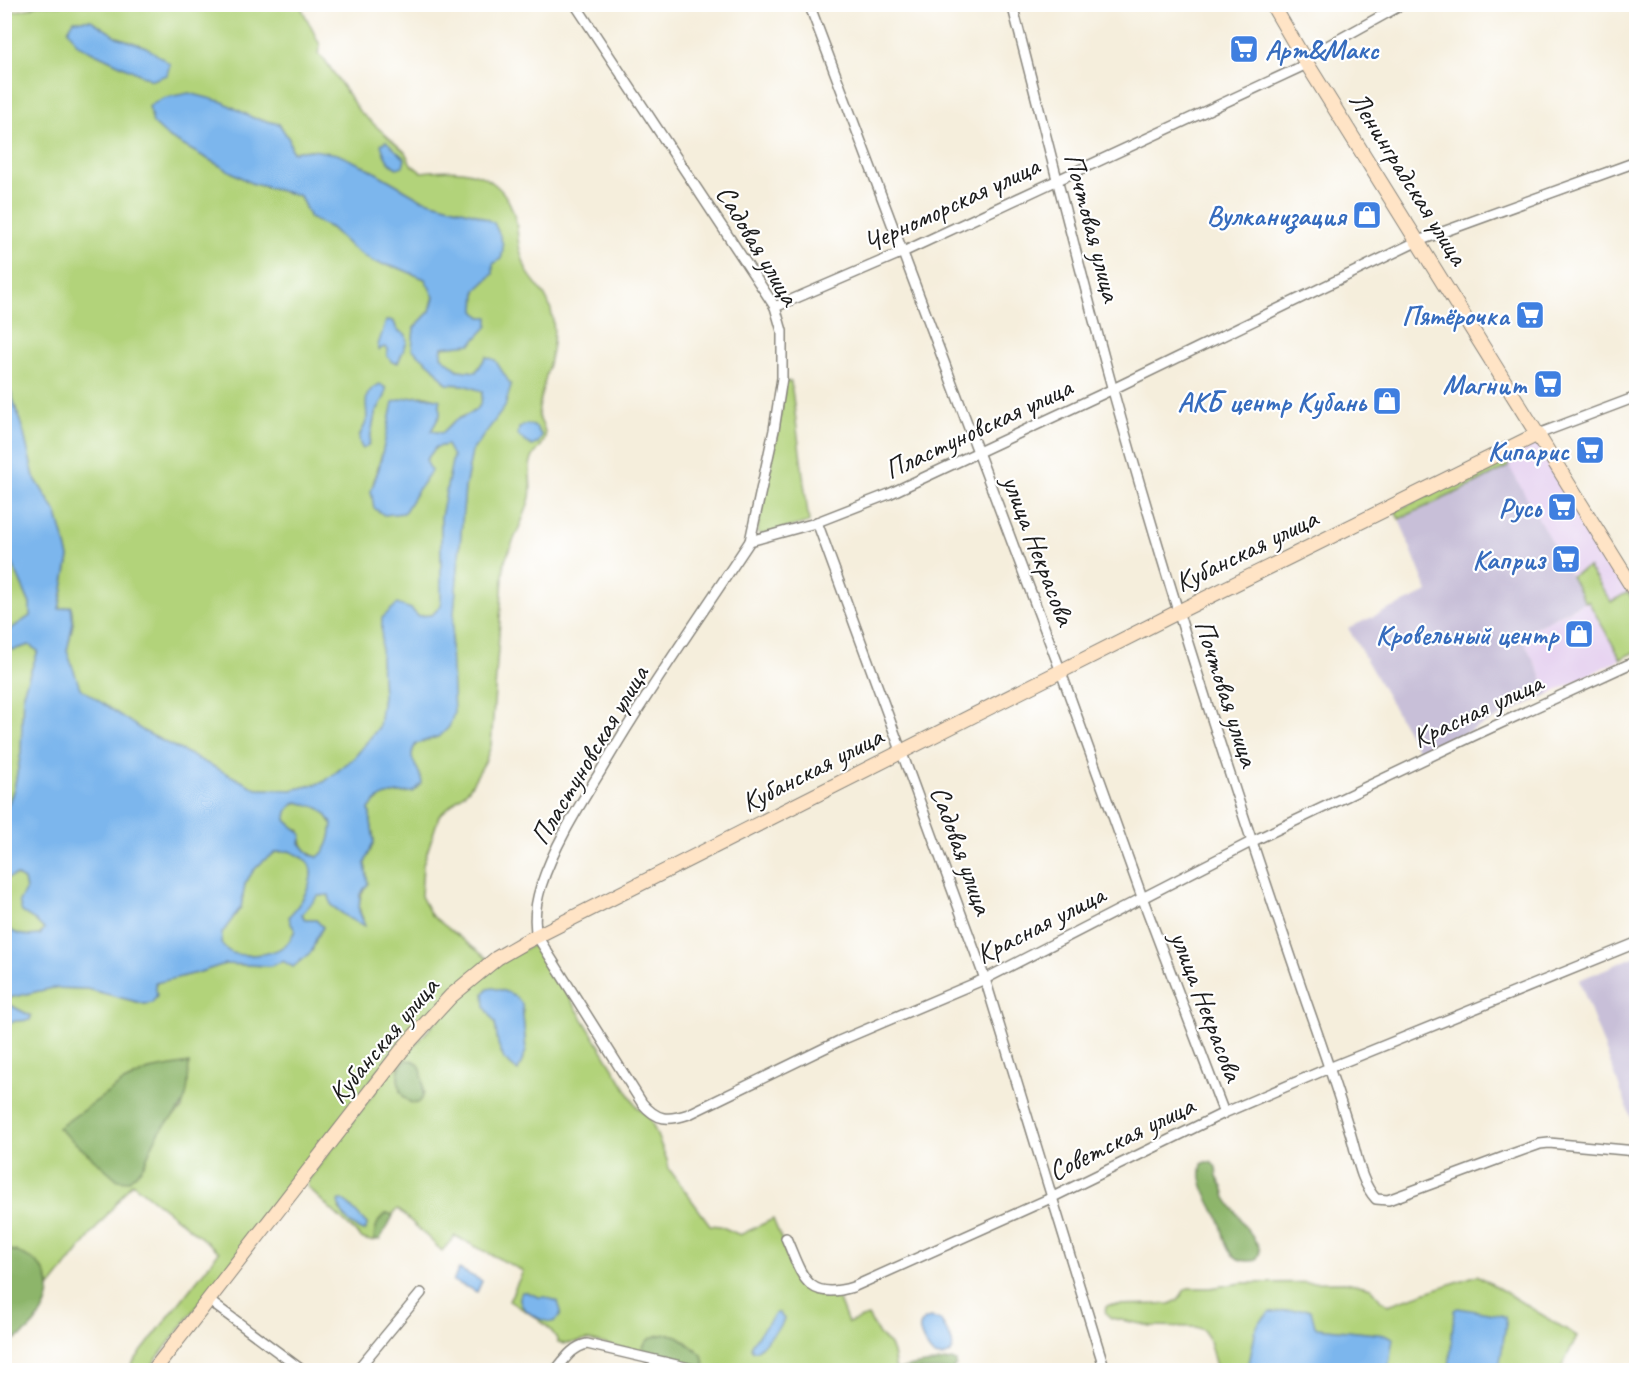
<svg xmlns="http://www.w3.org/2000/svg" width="1641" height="1375" viewBox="0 0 1641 1375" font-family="Caveat,sans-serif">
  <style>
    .built { fill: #e6d2f0 }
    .industrial { fill: #c8bfd8 }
    .green { fill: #b2d37a; stroke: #67784b; stroke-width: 1.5; fill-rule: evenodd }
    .forest { fill: #8db56a; stroke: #546843; stroke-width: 1.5 }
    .water { fill: #7bb6ed; stroke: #4c6984; stroke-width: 1.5; fill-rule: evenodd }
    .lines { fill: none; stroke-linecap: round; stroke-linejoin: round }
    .street-casing { stroke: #88857c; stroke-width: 12 }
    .secondary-casing { stroke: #88857c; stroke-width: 16 }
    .street { stroke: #fff; stroke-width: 9 }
    .secondary { stroke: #ffe4c6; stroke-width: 14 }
    .labels { text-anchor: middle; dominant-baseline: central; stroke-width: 4.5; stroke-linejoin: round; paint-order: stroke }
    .shop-label { font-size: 28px; font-weight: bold; fill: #366cbe; stroke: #fff; text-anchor: end }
    .street-label { font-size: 28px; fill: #1c1c1c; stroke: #fff }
  </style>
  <rect width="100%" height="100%" fill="#fff"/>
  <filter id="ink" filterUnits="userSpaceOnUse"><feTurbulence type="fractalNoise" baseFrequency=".0167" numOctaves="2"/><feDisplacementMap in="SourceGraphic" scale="12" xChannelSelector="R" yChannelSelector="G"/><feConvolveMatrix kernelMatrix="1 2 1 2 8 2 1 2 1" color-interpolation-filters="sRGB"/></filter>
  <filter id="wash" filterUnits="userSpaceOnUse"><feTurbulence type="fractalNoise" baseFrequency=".008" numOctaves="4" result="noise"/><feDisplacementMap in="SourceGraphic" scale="24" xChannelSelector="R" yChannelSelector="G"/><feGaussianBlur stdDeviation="1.35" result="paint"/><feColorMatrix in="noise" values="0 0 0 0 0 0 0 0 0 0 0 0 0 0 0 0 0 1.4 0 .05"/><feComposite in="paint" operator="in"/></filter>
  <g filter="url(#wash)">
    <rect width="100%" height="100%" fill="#f5eedc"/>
    <g class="built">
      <path d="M 1537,441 L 1628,592 L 1611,603 L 1588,567 L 1571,576 L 1504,459 Z"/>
      <path d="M 1588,601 L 1621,659 L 1550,694 L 1521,635 Z"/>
    </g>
    <g class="industrial">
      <path d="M 1509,466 L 1585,602 L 1521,635 L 1550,694 L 1420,754 L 1348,628 L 1428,592 L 1399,519 L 1475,484 Z"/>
      <path d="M 1636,956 L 1636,1131 L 1579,980 Z"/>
    </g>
    <g class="green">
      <path d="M 37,5 L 300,5 L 320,45 L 318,54 L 325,60 L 359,111 L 405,152 L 411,164 L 421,172 C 461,167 500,170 514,214 C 518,225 517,238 520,250 C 522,256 524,265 527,271 C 535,285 546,292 551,310 C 560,342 545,372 540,403 C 539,407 538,413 539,417 C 541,424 547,429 545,438 C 543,447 534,452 531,461 C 527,474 534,488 529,501 C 523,523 511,543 504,564 L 491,746 L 485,762 L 469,789 L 439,816 L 423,865 L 421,896 L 431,915 L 488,959 L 403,1039 L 148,1370 L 127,1370 L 219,1252 L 132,1183 L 50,1287 L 45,1274 L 16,1251 L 5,1249 L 5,1024 L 6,1025 L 15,1021 L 30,1020 L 31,1016 L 5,1002 L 5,993 L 9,998 L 52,988 L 87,989 L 145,1004 L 155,983 L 197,973 L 225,964 L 270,966 L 312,951 L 316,939 L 323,927 L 316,920 L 305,920 L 302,913 L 317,896 L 329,895 L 331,905 L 350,919 L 363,919 C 356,906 359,895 368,884 L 365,863 L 374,841 L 369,809 C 381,791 393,794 413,792 L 422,783 C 420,765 405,762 416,744 L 440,736 L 451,679 L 451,646 L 465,488 L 472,451 L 488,429 L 486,357 L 476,372 L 458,370 L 441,356 L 442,347 L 455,345 L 481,317 L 475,311 L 476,290 L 493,274 L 476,214 L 421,199 L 364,166 L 312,150 L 292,152 L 289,139 L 279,124 L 253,118 L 223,102 L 168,137 L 251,183 L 300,196 L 310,218 L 331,228 L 351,247 L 373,262 L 399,268 L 425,279 L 434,296 L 430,311 L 414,328 L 413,349 L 433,367 L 447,384 L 464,385 L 482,391 C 483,411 473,411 458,419 C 452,422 447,428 443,433 L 431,431 L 440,415 L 440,400 L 426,396 L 410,397 L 387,436 L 371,491 L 404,512 L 416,493 L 426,460 L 436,447 L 447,445 L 454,456 L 441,517 L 441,606 L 432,615 L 418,616 L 411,609 L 381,658 L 383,696 L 379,727 L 355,757 L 324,782 L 292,790 L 257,789 L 145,732 L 79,688 L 67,651 L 73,623 L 71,606 L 59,610 L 69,557 L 57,514 L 34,477 L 24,434 L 9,386 L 5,382 L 5,13 L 31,8 ZM 91,21 L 117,37 L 146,47 L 152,80 L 78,45 ZM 394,322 L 397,330 L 392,361 L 387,356 L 388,349 L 384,347 ZM 367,396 L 385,396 L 375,414 L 369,444 L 359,436 L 367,421 ZM 189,1064 L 182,1109 L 169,1120 L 159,1132 L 150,1148 L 144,1165 L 58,1128 L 122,1083 L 149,1070 Z"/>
      <path d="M 785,381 L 791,382 L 809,522 L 761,535 L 757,532 L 779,421 Z"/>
      <path d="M 1504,459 L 1509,466 L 1475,484 L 1399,519 L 1395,511 Z"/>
      <path d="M 5,546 L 30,604 L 30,616 L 5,633 L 5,635 Z"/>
      <path d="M 1588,567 L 1611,602 L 1628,592 L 1636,606 L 1636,651 L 1621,659 L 1588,601 L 1585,602 L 1571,576 Z"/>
      <path d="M 29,645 L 38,651 L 23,693 L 21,753 L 14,789 L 5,813 L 5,647 L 13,650 Z"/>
      <path d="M 297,802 L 314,805 L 324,811 L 332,824 C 331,836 329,849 318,857 C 305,854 300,844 300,831 L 292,826 L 286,820 C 286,810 289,807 297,802 Z"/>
      <path d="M 289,851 C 296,854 305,857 309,864 C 317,880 300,905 290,916 L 290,922 L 295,930 C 292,937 290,942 284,946 C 273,955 239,959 227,950 C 226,949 222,944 221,943 L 222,933 L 241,907 L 245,884 L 253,871 L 263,861 L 276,852 Z"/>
      <path d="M 16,875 L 24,880 L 35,920 L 44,929 L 40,935 C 27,937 13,935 5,925 L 4,879 Z"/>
      <path d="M 535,944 L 538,946 L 637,1107 L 650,1118 L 667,1160 L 669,1169 L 710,1225 L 720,1226 L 740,1235 L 773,1219 C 781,1238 796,1280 814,1292 C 821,1296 829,1295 837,1295 L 848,1323 L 868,1316 L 879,1335 L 890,1345 L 893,1353 L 896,1370 L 777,1370 L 771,1365 L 752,1369 L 751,1370 L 739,1370 L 738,1367 L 717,1368 L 719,1370 L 698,1367 L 697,1349 C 691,1348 690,1345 685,1341 C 677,1333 667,1334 656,1336 L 646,1354 L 589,1340 L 564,1344 L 558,1342 C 552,1324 524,1311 509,1301 L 523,1271 L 455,1236 L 442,1251 L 398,1209 L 395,1211 L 392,1218 L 392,1215 L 374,1238 L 376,1240 L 370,1241 L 363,1239 L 308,1188 L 307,1182 L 386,1077 L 458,997 L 506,958 ZM 522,1004 L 526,1051 L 518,1071 C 497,1054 499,1048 495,1022 ZM 399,1068 L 424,1092 L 422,1099 L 418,1103 L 400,1092 L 398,1078 ZM 346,1202 L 367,1224 L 350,1222 L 339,1209 ZM 526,1292 L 539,1297 L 539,1319 L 521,1305 ZM 776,1313 L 779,1313 L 784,1319 L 781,1325 L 759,1348 Z"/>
      <path d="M 1477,1275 L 1577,1336 L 1560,1370 L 1217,1370 L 1208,1337 L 1203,1330 L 1196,1327 L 1151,1326 L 1111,1318 C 1107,1315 1104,1313 1106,1307 L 1109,1305 L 1170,1304 L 1178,1300 L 1184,1291 L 1188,1288 L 1210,1288 L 1242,1283 L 1346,1282 L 1371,1288 L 1381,1300 L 1388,1305 Z"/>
    </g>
    <g class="forest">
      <path d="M 408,1060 C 422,1060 422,1072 423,1084 C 423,1088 424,1094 422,1098 C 416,1111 402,1098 400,1089 C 397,1077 396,1065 408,1060 Z"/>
      <path d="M 189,1063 C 188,1074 189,1086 186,1096 C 182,1111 170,1118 161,1130 C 153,1140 150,1153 144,1164 C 141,1171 134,1176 128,1181 L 118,1180 L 58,1128 L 122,1083 L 149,1070 Z"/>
      <path d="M 1206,1162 L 1211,1162 L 1216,1167 L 1217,1177 L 1224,1189 L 1226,1198 L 1258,1245 C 1261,1252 1260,1255 1255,1260 C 1245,1263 1237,1260 1230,1252 C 1224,1244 1224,1234 1221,1225 C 1216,1209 1203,1195 1201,1178 C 1200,1174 1201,1169 1202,1164 Z"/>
      <path d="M 388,1213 L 392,1215 L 392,1218 L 380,1239 L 376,1240 L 374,1238 C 375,1227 378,1217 388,1213 Z"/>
      <path d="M 4,1249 C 47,1257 63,1287 35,1323 C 27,1333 17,1340 5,1343 Z"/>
      <path d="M 667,1334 C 679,1335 681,1338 689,1345 C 698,1353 702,1350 705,1364 L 698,1367 L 642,1352 C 643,1338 655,1336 667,1334 Z"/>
      <path d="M 952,1360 L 956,1362 L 956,1366 L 951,1370 L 898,1370 L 912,1366 Z"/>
    </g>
    <g class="water">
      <path d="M 74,20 L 91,20 L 117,37 L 146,47 L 170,64 L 167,75 L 152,80 L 78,45 L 68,30 Z"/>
      <path d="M 189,93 L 223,102 L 253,118 L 279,124 L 289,139 L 292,152 L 312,150 L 337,154 L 364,166 L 421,199 L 476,214 L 494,223 C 500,236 506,244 501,259 L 493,264 L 493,274 L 476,290 L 475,311 L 481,317 L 488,317 L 488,326 L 471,344 L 442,347 L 441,356 L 458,370 L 476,372 L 486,357 L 495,360 L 511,385 L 505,407 L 472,451 L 465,488 L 451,646 L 454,713 L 449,727 L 440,736 L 416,744 C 405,761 420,765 422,783 L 413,792 C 394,794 381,791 369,809 L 374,841 L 365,863 L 368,884 L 360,894 L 359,911 L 365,926 L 350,919 L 331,905 L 329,895 L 318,896 L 302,914 L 305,920 L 316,920 L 323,927 L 316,939 L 312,951 L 293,967 L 283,961 L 270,966 L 225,964 L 197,973 L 155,983 L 157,995 L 152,1003 L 145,1004 L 87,989 L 52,988 L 9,998 L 5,993 L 5,925 C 13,935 27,937 40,935 L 44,929 L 35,920 L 22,912 L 19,901 L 26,889 L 24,880 L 16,875 L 5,879 L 5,813 L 14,789 L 21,753 L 23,693 L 38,651 L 29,645 L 13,650 L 5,647 L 5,633 L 30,616 L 30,604 L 5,546 L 5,382 L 9,386 L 24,434 L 34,477 L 57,514 L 69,557 L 59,609 L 71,606 L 73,623 L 67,651 L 80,688 L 145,732 L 257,789 L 292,790 L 324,782 L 355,757 L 379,727 L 383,696 L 381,658 L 382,618 L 397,604 L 411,609 L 418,616 L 432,615 L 441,606 L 441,517 L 453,456 L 447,445 L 436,447 L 426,460 L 431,471 L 416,493 L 404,513 L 384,515 L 374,508 L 371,491 L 379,468 L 393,402 C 411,396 422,395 440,400 L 440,415 L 431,431 L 442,433 C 447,429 452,422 458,419 C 473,412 483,411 482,391 L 464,385 L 447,384 L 433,367 L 412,349 L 414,328 L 430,311 L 434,297 L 425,279 L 399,268 L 373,262 L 351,247 L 331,228 L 310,218 L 300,196 L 251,183 L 168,137 L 153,123 L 149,106 L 163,98 ZM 297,802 C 318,808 319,804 332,823 C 331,836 329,849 318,857 L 310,855 L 300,843 L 302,835 C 298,829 291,826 286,820 C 286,810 289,807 297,802 ZM 289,851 C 296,854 305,857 309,864 C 317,880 300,905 289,916 L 290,922 L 295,930 C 292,937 290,942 284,946 C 273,955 239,959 227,950 C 226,949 222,944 221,943 L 222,933 L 241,907 L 245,884 L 253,871 L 263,861 L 276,852 Z"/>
      <path d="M 386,141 L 405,159 L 403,166 L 397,168 C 387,163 384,155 381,144 Z"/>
      <path d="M 390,320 L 394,322 L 397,330 L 406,335 L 407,342 L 398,363 L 392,362 L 387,356 L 388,349 L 384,347 L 379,350 L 378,345 L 386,321 Z"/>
      <path d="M 380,384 L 386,388 L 385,396 L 375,414 L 369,444 L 363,449 C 353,435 366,431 367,417 C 367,411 365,403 367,397 C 368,390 375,387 380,384 Z"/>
      <path d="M 527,424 L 536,427 L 542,436 L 538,443 L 532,446 L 524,441 L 518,435 L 519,428 Z"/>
      <path d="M 493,988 C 505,991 516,994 522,1004 L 526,1051 L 518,1071 L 504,1059 L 498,1044 L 495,1023 L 485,1007 L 484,993 L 488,989 Z"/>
      <path d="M 4,1002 L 31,1016 L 30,1020 L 15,1021 L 6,1025 L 5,1024 Z"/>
      <path d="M 339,1200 L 343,1200 L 346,1202 L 367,1224 L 366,1230 L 363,1231 C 351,1227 342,1215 338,1203 Z"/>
      <path d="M 459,1269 L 482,1281 L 477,1292 L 453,1281 Z"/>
      <path d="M 522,1292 L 526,1292 L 539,1297 L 546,1297 L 558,1302 L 561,1311 L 560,1316 L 553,1322 C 540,1322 512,1307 522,1292 Z"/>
      <path d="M 1458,1308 L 1500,1315 L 1505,1317 L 1506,1323 L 1499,1370 L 1449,1370 L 1454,1311 L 1455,1309 Z"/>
      <path d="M 1308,1309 L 1311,1311 L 1315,1326 L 1317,1328 L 1387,1335 L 1393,1338 L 1388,1370 L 1250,1370 L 1248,1368 L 1255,1334 L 1254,1332 L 1259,1323 L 1270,1312 Z"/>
      <path d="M 776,1313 L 779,1313 L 784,1319 L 781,1325 L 759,1349 L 755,1351 L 752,1350 L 751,1347 L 752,1343 Z"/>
      <path d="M 930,1318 L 940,1320 C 946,1329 962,1352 945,1356 C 942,1357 938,1357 935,1356 C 929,1353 918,1333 920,1327 C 921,1321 926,1319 930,1318 Z"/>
    </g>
  </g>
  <g filter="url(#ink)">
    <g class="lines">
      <g class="street-casing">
        <g id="street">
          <path d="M 575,4 L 775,307 L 782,331 L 782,378 L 774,430 L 750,541"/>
          <path d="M 809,4 L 1061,672 L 1142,897 L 1224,1113"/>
          <path d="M 1012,4 C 1045,132 1077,260 1112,387 C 1170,595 1237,801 1307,1004 C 1322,1046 1336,1087 1349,1129 C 1357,1153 1359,1180 1376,1199 L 1388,1200 L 1512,1154 L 1540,1144 L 1549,1143 L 1636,1151"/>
          <path d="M 1304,59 L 1403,4"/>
          <path d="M 1636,162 L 1418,241 L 1113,389 L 889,494 L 812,524 L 750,541 C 699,618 646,693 600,772 C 578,808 554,846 541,886 C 536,902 533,919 537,936 L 642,1103 C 657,1121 668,1121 689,1114 L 839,1041 L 985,979 L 1251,842 L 1473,736 L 1636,661"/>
          <path d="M 775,307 L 903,252 L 1307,64"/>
          <path d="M 1538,434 L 1636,397"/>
          <path d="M 817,522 L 985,979 L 1105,1370"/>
          <path d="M 786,1238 C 802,1274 805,1302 853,1287 L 1053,1197 L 1224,1113 L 1329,1068 L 1636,943"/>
          <path d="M 208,1300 L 302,1370"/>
          <path d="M 357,1370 L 421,1293"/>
          <path d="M 556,1370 C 565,1359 572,1347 587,1344 L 698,1370"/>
        </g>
      </g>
      <g class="secondary-casing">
        <g id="secondary">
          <path d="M 1272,4 L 1304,59 L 1636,593"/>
          <path d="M 154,1370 L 406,1045 L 451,996 L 497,958 L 523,943 L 1178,612 L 1538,434"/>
        </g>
      </g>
      <use href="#street" class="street"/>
      <use href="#secondary" class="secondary"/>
    </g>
  </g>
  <defs>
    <g id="supermarket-square" transform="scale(1.5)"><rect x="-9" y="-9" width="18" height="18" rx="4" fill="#3f7fe0" stroke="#fff"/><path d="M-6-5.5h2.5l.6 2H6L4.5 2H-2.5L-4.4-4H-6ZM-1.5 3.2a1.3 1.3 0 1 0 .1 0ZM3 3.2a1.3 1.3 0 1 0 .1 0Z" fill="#fff"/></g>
    <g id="shop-square" transform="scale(1.5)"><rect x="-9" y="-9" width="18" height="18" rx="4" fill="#3f7fe0" stroke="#fff"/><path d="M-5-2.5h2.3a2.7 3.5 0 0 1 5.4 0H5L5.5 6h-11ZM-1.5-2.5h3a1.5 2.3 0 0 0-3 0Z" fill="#fff"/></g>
  </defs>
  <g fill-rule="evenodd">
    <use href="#supermarket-square" x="1244" y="49"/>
    <use href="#shop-square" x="1367" y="215"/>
    <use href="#supermarket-square" x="1530" y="315"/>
    <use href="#supermarket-square" x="1548" y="384"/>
    <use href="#shop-square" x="1387" y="401"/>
    <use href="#supermarket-square" x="1590" y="450"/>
    <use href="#supermarket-square" x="1562" y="507"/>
    <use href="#supermarket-square" x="1566" y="559"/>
    <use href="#shop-square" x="1579" y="634"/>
  </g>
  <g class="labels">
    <g class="shop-label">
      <text x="1265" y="49" text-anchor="start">Арт&amp;Макс</text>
      <text x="1346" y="215">Вулканизация</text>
      <text x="1509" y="315">Пятёрочка</text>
      <text x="1527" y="384">Магнит</text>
      <text x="1366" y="401">АКБ центр Кубань</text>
      <text x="1569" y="450">Кипарис</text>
      <text x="1541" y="507">Русь</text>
      <text x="1545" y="559">Каприз</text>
      <text x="1558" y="634">Кровельный центр</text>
    </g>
    <g class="street-label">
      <text transform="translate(1409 178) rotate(58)">Ленинградская улица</text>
      <text transform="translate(951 204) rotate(-25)">Черноморская улица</text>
      <text transform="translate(1093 227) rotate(75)">Почтовая улица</text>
      <text transform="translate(758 245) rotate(59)">Садовая улица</text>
      <text transform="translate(978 428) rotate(-25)">Пластуновская улица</text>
      <text transform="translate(1039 550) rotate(69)">улица Некрасова</text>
      <text transform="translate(1246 550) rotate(-26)">Кубанская улица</text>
      <text transform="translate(1227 693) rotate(72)">Почтовая улица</text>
      <text transform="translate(1477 710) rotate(-25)">Красная улица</text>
      <text transform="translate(589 755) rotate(-59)">Пластуновская улица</text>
      <text transform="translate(812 769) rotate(-27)">Кубанская улица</text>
      <text transform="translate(962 850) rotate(70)">Садовая улица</text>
      <text transform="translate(1040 924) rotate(-27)">Красная улица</text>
      <text transform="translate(1207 1006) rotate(69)">улица Некрасова</text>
      <text transform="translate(383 1040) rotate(-50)">Кубанская улица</text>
      <text transform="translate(1121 1138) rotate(-26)">Советская улица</text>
    </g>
  </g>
  <rect width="1641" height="1375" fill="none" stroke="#fff" stroke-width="24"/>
</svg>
